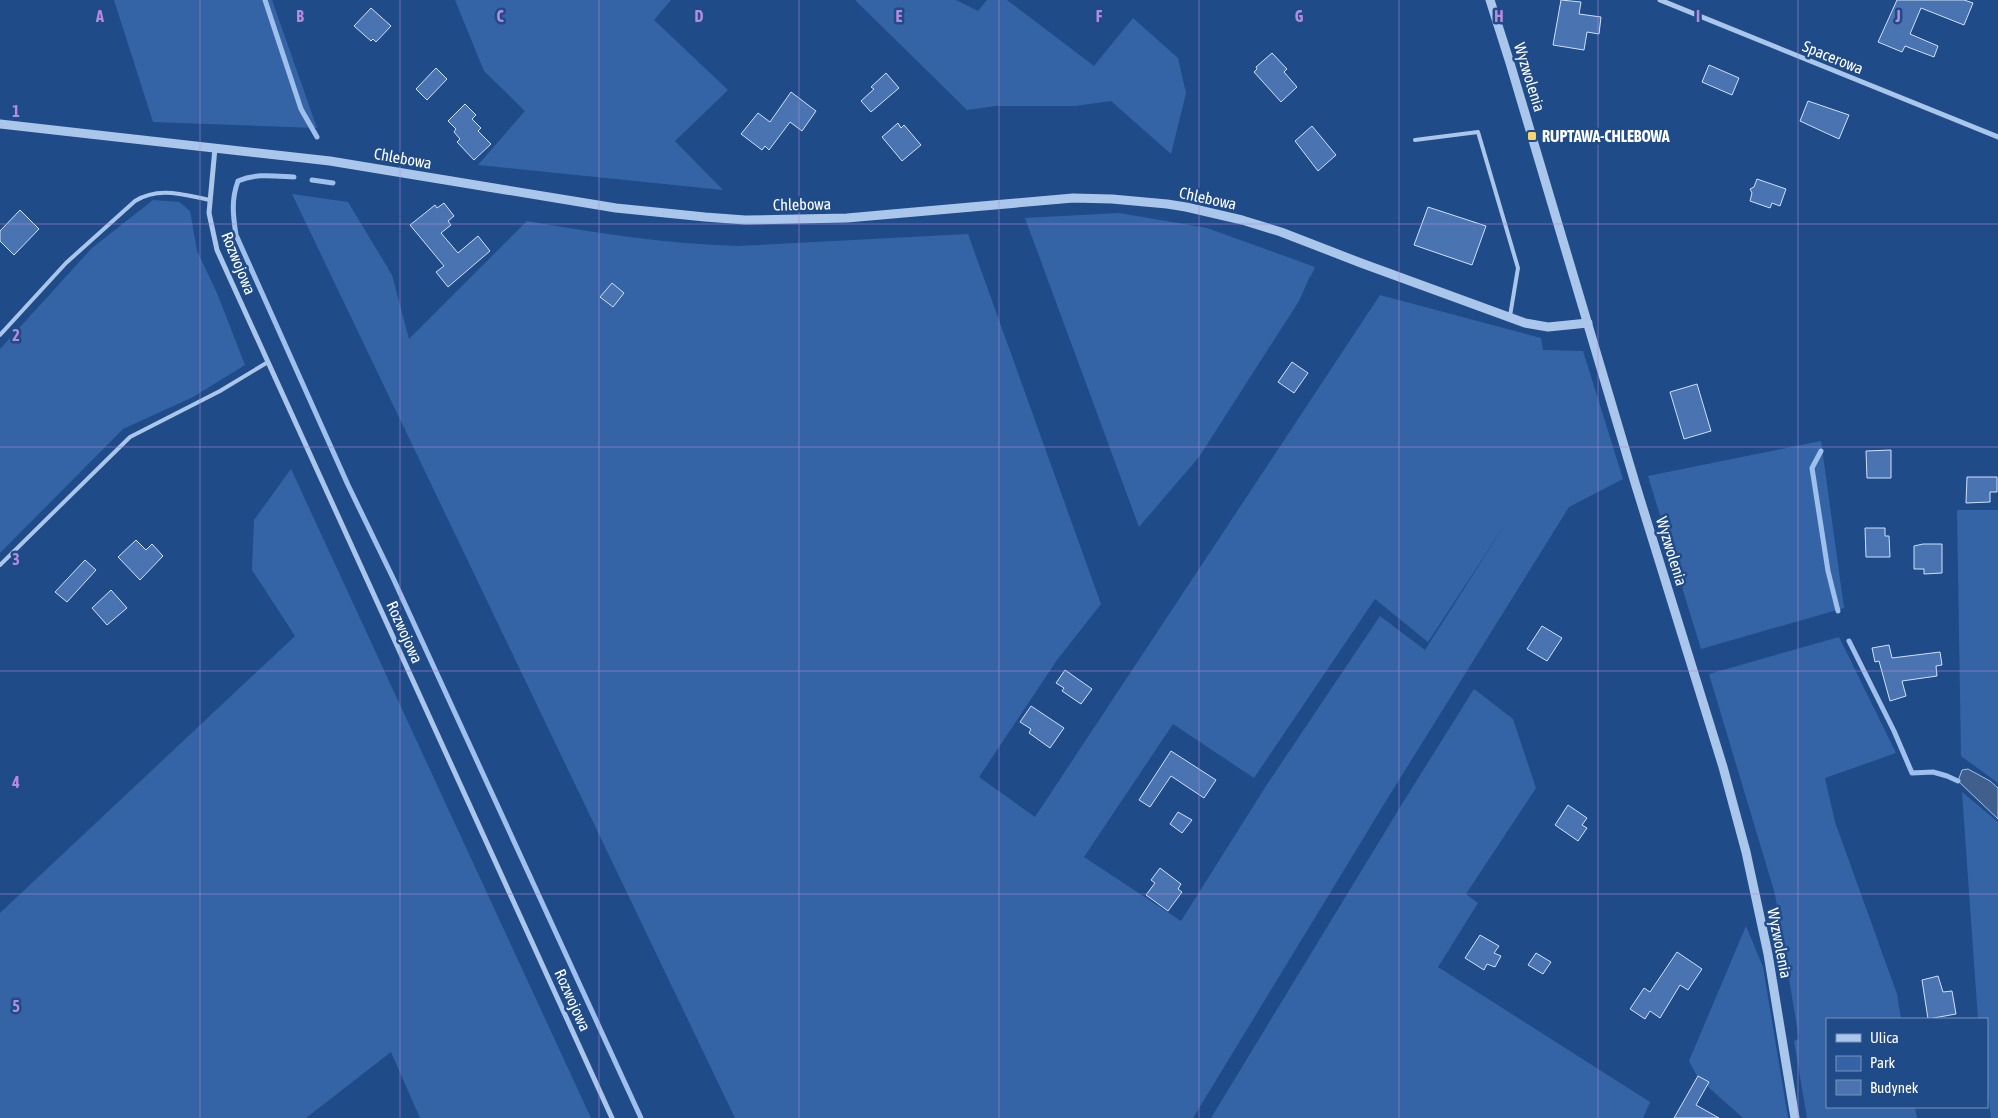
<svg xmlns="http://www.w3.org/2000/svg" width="1998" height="1118" viewBox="0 0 1998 1118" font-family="'Asap Condensed',sans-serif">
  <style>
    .green { fill: #3464a6; fill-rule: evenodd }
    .water { fill: #405f8c; stroke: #9fc0ec }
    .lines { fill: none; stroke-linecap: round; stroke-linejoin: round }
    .stream { stroke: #9fc0ec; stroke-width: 5 }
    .building { fill: #4974b1; stroke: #d0e1f8 }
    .service { stroke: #abc6eb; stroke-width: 4 }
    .minor { stroke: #abc6eb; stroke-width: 5 }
    .tertiary { stroke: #abc6eb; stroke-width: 9 }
    .grid { fill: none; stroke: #b68bdc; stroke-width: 1; stroke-opacity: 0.55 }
    .poi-dot { fill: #f8d46c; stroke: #204b89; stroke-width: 2 }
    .labels { text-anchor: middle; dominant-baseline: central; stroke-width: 5; stroke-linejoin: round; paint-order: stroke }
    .street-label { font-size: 16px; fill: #fff; stroke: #204b89 }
    .poi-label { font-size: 16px; font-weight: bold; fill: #fff; stroke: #204b89; text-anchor: start }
    .grid-label { font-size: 16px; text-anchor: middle; font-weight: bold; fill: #b68bdc; stroke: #204b89; stroke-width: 5; stroke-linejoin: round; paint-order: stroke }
  </style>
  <rect width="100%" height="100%" fill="#204b89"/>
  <g class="green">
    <path d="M 114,0 L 272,0 L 317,128 L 153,122 Z"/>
    <path d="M 455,0 L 671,0 L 654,20 L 728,90 L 675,141 L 723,190 L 478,165 L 525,111 L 484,71 Z"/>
    <path d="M 855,0 L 956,0 L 978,11 L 987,0 L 1007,0 L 1094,66 L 1133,18 L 1178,58 L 1186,93 L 1171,154 L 1111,101 L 1075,106 L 995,106 L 967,110 Z"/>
    <path d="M 292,194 L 348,202 L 392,275 L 409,339 L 527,221 C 597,233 667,244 738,246 L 968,234 L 1101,604 L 1057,660 L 979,777 L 1035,817 L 1380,295 L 1541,338 L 1543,350 L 1583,351 L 1623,479 L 1569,507 L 1389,796 L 1193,1118 L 735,1118 ZM 1506,523 L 1425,650 L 1380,616 L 1266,786 L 1181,921 L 1084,857 L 1173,724 L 1254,778 L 1375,599 L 1428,642 Z"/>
    <path d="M 153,200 L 179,202 L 190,211 L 197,251 L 217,293 L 245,365 L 193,397 L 123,429 L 0,553 L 0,349 L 92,248 Z"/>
    <path d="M 1119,213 L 1207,228 L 1315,267 L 1311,276 L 1324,281 L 1310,276 L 1299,301 L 1199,457 L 1139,527 L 1025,218 Z"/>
    <path d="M 1821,441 L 1844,608 L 1701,649 L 1648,476 Z"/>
    <path d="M 291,469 L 591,1118 L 420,1118 L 391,1052 L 306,1118 L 0,1118 L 0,913 L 295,636 L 252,570 L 254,520 Z"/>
    <path d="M 1957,510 L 1998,510 L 1998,783 L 1961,756 Z"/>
    <path d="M 1839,637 L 1896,753 L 1825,778 L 1835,822 L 1897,994 L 1901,1019 L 1827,1019 L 1827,1107 L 1915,1107 L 1917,1118 L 1807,1118 L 1794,1041 L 1799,1039 L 1775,894 L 1709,674 Z"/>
    <path d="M 1474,689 L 1513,719 L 1536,788 L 1466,894 L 1478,903 L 1438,967 L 1650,1102 L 1643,1118 L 1211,1118 L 1402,804 Z"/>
    <path d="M 1962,792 L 1998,822 L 1998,1118 L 1991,1118 L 1987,1086 L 1987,1019 L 1978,1019 Z"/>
    <path d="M 1746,926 L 1763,967 L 1788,1118 L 1743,1118 L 1698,1078 L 1689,1061 Z"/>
  </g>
  <path class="water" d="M 1968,769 L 1990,781 L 1998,788 L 1998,819 L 1958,781 L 1962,770 Z"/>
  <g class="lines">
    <g class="stream">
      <path d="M 265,0 L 301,109 L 317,137"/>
      <path d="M 294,177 C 275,176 256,173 238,181 C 231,200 233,215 236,235 L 348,485 L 393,578 L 641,1118"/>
      <path d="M 312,180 L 333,183"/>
      <path d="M 1821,451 L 1812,468 L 1828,571 L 1838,611"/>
      <path d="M 1849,641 L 1894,731 L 1912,773 L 1933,772 L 1947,776 L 1958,781"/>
    </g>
  </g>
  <g class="building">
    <path d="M 1561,0 L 1581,2 L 1579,14 L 1601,17 L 1599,34 L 1587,32 L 1584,50 L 1553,45 Z"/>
    <path d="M 1897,0 L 1964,0 L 1973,3 L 1964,25 L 1921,8 L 1910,34 L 1938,46 L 1934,57 L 1905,46 L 1902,52 L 1878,42 Z"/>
    <path d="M 371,8 L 391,26 L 376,42 L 373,39 L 371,41 L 354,26 Z"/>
    <path d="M 1272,53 L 1287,69 L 1284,72 L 1297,87 L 1281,102 L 1254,72 L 1257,69 L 1256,67 Z"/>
    <path d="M 1709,65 L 1739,78 L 1732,95 L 1702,82 Z"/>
    <path d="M 436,68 L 447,79 L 427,100 L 416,89 Z"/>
    <path d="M 886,73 L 899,88 L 871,112 L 861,101 L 874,89 L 871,87 Z"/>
    <path d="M 791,92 L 816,111 L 802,131 L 790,122 L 769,150 L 765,146 L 762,150 L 741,134 L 758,113 L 770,122 Z"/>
    <path d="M 1808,101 L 1849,115 L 1839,139 L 1800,121 Z"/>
    <path d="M 465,104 L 476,115 L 472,119 L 481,128 L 478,131 L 491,144 L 474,160 L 457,142 L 460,139 L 454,132 L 456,129 L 448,121 Z"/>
    <path d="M 898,123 L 901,128 L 904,125 L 921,145 L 902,161 L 882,137 Z"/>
    <path d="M 1312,126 L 1336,155 L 1318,171 L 1295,141 Z"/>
    <path d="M 1757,179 L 1786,189 L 1780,206 L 1772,203 L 1770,208 L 1750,201 L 1752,193 L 1750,189 L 1754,187 Z"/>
    <path d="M 444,203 L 454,216 L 448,221 L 451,225 L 441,233 L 458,253 L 478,236 L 490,251 L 448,287 L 436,272 L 444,266 L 410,225 L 435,205 L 437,208 Z"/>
    <path d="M 1428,207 L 1486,226 L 1472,265 L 1414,245 Z"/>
    <path d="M 20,210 L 39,229 L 14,255 L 0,241 L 0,231 Z"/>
    <path d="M 612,283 L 624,293 L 613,307 L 600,297 Z"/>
    <path d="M 1292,362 L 1308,373 L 1294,393 L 1278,382 Z"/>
    <path d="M 1697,384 L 1711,431 L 1684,439 L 1670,392 Z"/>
    <path d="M 1891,450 L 1891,478 L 1867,478 L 1866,451 Z"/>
    <path d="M 1967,477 L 1997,477 L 1997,492 L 1990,492 L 1990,502 L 1966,503 Z"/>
    <path d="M 1865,528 L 1885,528 L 1885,536 L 1889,536 L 1890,557 L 1866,557 Z"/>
    <path d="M 136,540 L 146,550 L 152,544 L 163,556 L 140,580 L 118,557 Z"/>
    <path d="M 1923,544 L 1942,544 L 1942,573 L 1924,574 L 1924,569 L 1914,569 L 1914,546 Z"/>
    <path d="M 85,560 L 96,570 L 67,602 L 55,592 Z"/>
    <path d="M 111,590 L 127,608 L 107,625 L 92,608 Z"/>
    <path d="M 1542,626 L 1562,638 L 1547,661 L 1527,649 Z"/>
    <path d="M 1889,645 L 1892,658 L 1940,652 L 1942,665 L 1936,666 L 1937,676 L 1902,681 L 1906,696 L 1890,701 L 1879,661 L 1875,662 L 1872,648 Z"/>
    <path d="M 1065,670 L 1092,689 L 1081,704 L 1062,691 L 1064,688 L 1056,683 Z"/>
    <path d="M 1031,706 L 1064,728 L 1050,748 L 1029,733 L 1031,729 L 1020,722 Z"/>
    <path d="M 1171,751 L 1216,780 L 1204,798 L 1171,776 L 1150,807 L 1139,800 Z"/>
    <path d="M 1568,805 L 1587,818 L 1582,825 L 1587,828 L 1578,841 L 1555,825 Z"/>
    <path d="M 1178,812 L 1192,820 L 1182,833 L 1170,824 Z"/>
    <path d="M 1160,868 L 1181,884 L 1178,889 L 1182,892 L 1168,911 L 1146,895 L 1155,883 L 1151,880 Z"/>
    <path d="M 1480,935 L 1499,946 L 1494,953 L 1501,956 L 1495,967 L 1487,964 L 1484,970 L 1465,958 Z"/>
    <path d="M 1677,952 L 1702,969 L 1688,990 L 1680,985 L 1660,1018 L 1650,1011 L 1645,1019 L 1630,1009 L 1644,988 L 1650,992 Z"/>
    <path d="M 1536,953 L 1551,962 L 1543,974 L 1528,965 Z"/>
    <path d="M 1938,976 L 1943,992 L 1952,991 L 1956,1014 L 1928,1019 L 1922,980 Z"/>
    <path d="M 1698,1076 L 1709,1082 L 1696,1105 L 1719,1118 L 1674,1118 Z"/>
  </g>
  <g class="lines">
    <g class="service">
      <path d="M 1415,140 L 1478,132 L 1518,268 L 1510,316"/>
      <path d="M 0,335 L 66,263 L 135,201 C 159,186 184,195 210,200"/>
      <path d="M 0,565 L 130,437 L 220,391 L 268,362"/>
    </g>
    <g class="minor">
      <path d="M 1660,0 L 1998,137"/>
      <path d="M 215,148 L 209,213 L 217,250 L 612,1118"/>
    </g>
    <g class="tertiary">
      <path d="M 1490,0 L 1510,63 L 1636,486 L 1723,767 L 1746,852 L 1768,954 L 1795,1118"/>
      <path d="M 0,124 L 330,161 L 616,208 L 705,217 L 745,220 L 847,218 L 1073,198 L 1112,199 L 1167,204 L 1186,207 L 1242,220 L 1281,232 L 1361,263 L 1525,323 L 1548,327 L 1588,323"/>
    </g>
  </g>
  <path class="grid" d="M 200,0 L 200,1118M 400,0 L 400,1118M 599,0 L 599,1118M 799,0 L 799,1118M 999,0 L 999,1118M 1199,0 L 1199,1118M 1399,0 L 1399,1118M 1598,0 L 1598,1118M 1798,0 L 1798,1118M 0,224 L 1998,224M 0,447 L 1998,447M 0,671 L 1998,671M 0,894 L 1998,894"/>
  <rect class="poi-dot" x="1527" y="131" width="10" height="10" rx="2.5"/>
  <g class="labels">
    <g class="street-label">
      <text transform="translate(1833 57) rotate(22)">Spacerowa</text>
      <text transform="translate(1530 77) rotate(73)">Wyzwolenia</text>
      <text transform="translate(403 158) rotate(10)">Chlebowa</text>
      <text transform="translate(1208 198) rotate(12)">Chlebowa</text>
      <text transform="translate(802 204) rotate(-1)">Chlebowa</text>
      <text transform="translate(239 263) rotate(68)">Rozwojowa</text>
      <text transform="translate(1672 551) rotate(73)">Wyzwolenia</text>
      <text transform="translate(405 632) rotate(66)">Rozwojowa</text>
      <text transform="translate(1780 943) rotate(79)">Wyzwolenia</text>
      <text transform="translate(573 1000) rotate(66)">Rozwojowa</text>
    </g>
    <g class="poi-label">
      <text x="1542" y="136">RUPTAWA-CHLEBOWA</text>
    </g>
  </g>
  <g class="grid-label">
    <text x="100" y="22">A</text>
    <text x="300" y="22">B</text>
    <text x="500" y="22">C</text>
    <text x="699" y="22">D</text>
    <text x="899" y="22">E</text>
    <text x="1099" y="22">F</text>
    <text x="1299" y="22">G</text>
    <text x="1499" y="22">H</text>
    <text x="1698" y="22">I</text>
    <text x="1898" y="22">J</text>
    <text x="16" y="117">1</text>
    <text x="16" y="341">2</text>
    <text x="16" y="565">3</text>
    <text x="16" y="788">4</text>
    <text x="16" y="1012">5</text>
  </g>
  <rect x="1826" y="1018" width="162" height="90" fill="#204b89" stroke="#7993b8"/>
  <rect x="1836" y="1034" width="25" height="8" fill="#abc6eb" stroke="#7993b8"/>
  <text x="1870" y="1043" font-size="15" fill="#ffffff">Ulica</text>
  <rect x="1836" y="1056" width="25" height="15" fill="#3464a6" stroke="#7993b8"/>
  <text x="1870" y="1068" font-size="15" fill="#ffffff">Park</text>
  <rect x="1836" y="1080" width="25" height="15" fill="#4974b1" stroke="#7993b8"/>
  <text x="1870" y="1093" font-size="15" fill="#ffffff">Budynek</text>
</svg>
